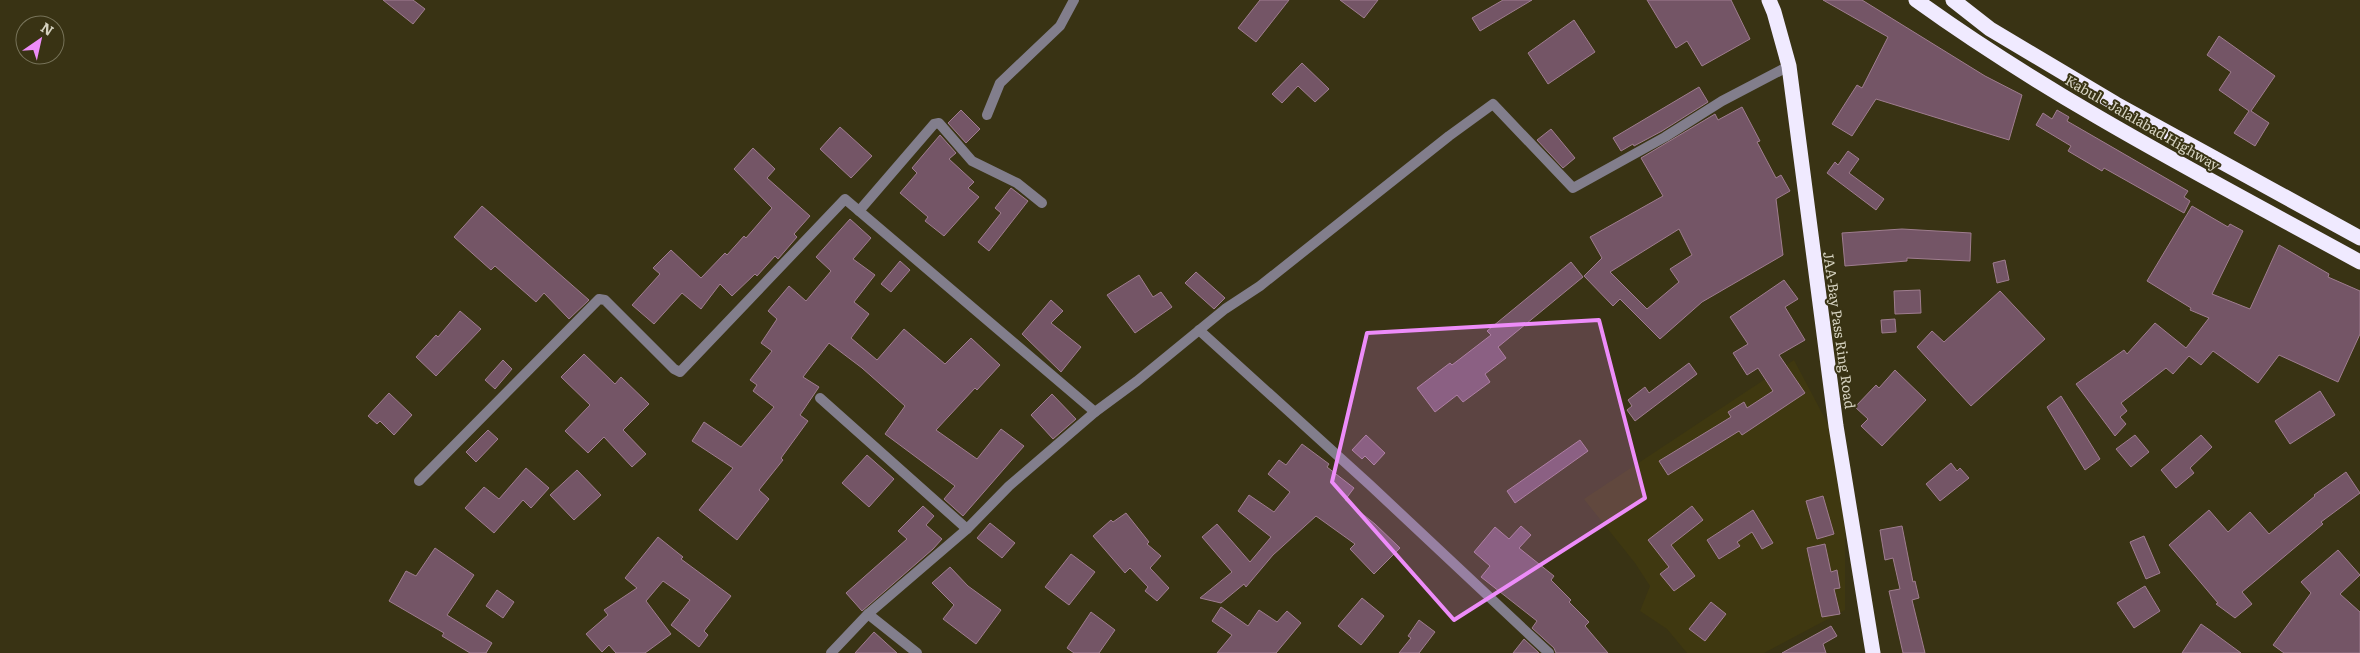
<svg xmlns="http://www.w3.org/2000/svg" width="2360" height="653" viewBox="0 0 2360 653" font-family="Literata,serif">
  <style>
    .built { fill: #3f3810 }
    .building { fill: #745566; stroke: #9f7d8f; fill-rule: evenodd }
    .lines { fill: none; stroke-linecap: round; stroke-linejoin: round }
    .street { stroke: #827e8c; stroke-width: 10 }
    .highway { stroke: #f0eaff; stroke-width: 15 }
    .marked { fill: #ed8cf9; fill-opacity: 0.2; stroke: #ed8cf9; stroke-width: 4; stroke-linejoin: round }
    .labels { text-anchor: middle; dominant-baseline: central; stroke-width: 4; stroke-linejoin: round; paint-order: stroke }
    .street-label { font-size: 14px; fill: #d5d2c0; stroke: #393314 }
  </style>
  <rect width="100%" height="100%" fill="#393314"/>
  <path class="built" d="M 1794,360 L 1831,430 L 1845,505 L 1845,610 L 1764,653 L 1687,653 L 1667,629 L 1640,611 L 1650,586 L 1635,563 L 1584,499 Z"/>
  <g class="building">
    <path d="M 383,0 L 413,0 L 425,9 L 413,24 Z"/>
    <path d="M 1260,0 L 1289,0 L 1256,42 L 1238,28 Z"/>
    <path d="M 1340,0 L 1378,0 L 1364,18 Z"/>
    <path d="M 1503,0 L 1532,0 L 1480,31 L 1472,18 Z"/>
    <path d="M 1647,0 L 1731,0 L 1750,39 L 1702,66 L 1687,41 L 1676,48 Z"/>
    <path d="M 1823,0 L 1862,0 L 1985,76 L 2022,95 L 2009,140 L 1876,99 L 1852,136 L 1832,124 L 1857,85 L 1862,88 L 1888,37 Z"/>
    <path d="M 1574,20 L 1595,52 L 1548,84 L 1528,53 Z"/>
    <path d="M 2219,36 L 2275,76 L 2251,111 L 2269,123 L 2255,146 L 2234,133 L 2249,111 L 2219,90 L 2231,72 L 2207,55 Z"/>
    <path d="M 1302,63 L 1329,89 L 1315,102 L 1298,86 L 1282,103 L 1272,94 Z"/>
    <path d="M 1699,87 L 1708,102 L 1662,131 L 1634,146 L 1633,144 L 1621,151 L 1613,138 Z"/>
    <path d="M 1742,107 L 1760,141 L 1757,142 L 1776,178 L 1781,175 L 1790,191 L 1776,199 L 1783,255 L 1702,302 L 1660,339 L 1620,299 L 1613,306 L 1584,276 L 1602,258 L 1590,237 L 1663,196 L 1641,158 L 1715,114 L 1718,120 ZM 1679,229 L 1692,255 L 1670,269 L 1679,282 L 1647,309 L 1610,272 Z"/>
    <path d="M 961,110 L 980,129 L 966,143 L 948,123 Z"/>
    <path d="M 2057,110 L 2069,117 L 2067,121 L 2188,191 L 2184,197 L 2190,201 L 2184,213 L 2104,168 L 2102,171 L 2068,151 L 2071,146 L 2036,125 L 2043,113 L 2052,119 Z"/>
    <path d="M 840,127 L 872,156 L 851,178 L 820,149 Z"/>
    <path d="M 1551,129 L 1575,158 L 1563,168 L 1537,140 Z"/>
    <path d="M 940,135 L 956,153 L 949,159 L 974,182 L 968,188 L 979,197 L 944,236 L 925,221 L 928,217 L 900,193 L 917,173 L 912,168 Z"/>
    <path d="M 753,148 L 775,169 L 767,178 L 810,216 L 794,234 L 797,237 L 778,259 L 775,256 L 757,276 L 755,274 L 732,296 L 720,284 L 701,309 L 682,293 L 654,324 L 632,305 L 660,274 L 653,268 L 671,250 L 701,278 L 725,253 L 727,255 L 744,236 L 746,238 L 772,208 L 734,169 Z"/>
    <path d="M 1848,151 L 1859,159 L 1849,173 L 1884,199 L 1876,210 L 1827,173 L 1835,162 L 1838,165 Z"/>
    <path d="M 1011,188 L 1028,201 L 989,251 L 978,242 L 1001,213 L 995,208 Z"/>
    <path d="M 482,206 L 589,300 L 569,319 L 544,293 L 536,302 L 495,266 L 491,270 L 454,237 Z"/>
    <path d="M 2192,206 L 2228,227 L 2230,224 L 2243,231 L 2212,294 L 2250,309 L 2279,245 L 2329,274 L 2328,277 L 2360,291 L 2360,334 L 2338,382 L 2279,355 L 2258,383 L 2213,351 L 2201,365 L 2189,356 L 2173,374 L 2166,368 L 2121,403 L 2127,411 L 2120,417 L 2126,424 L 2115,436 L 2076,384 L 2124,350 L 2127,354 L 2155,323 L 2186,348 L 2209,318 L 2190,310 L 2191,308 L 2147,281 Z"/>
    <path d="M 850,219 L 871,238 L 853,259 L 875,275 L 854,302 L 869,314 L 851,338 L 877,360 L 904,329 L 945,364 L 971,338 L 1000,365 L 977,390 L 975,388 L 936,430 L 977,459 L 1001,429 L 1024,446 L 963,516 L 944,499 L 955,486 L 885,434 L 905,406 L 862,368 L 829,343 L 803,377 L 819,387 L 800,415 L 808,421 L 781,458 L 783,460 L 759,490 L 769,499 L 737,540 L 699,510 L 733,468 L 692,441 L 704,422 L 741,447 L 774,407 L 753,391 L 757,385 L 750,380 L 772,351 L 761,343 L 777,319 L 768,311 L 789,286 L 806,301 L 831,271 L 816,257 Z"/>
    <path d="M 1902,229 L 1971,233 L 1970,261 L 1907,258 L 1907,261 L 1845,266 L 1842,233 Z"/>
    <path d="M 2005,260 L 2009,280 L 1997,283 L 1993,263 Z"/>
    <path d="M 900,261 L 910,270 L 891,292 L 881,284 Z"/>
    <path d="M 1571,262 L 1583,277 L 1498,347 L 1506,358 L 1485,374 L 1490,382 L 1463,402 L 1457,395 L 1435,412 L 1417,388 L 1450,363 L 1452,365 L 1491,335 L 1487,331 Z"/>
    <path d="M 1196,272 L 1225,298 L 1214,309 L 1185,283 Z"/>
    <path d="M 1139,275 L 1153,297 L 1161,292 L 1172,307 L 1135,333 L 1107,295 Z"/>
    <path d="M 1784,280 L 1798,299 L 1785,307 L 1805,340 L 1779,355 L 1805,393 L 1742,435 L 1739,431 L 1668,475 L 1659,461 L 1731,417 L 1728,412 L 1744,402 L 1747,408 L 1773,391 L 1758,368 L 1747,375 L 1733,353 L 1748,344 L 1730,317 Z"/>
    <path d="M 1920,290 L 1921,313 L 1895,314 L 1894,291 Z"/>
    <path d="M 2000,291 L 2045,339 L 1971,406 L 1917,347 L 1932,331 L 1944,342 Z"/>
    <path d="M 1051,300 L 1063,311 L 1051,323 L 1081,347 L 1061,372 L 1022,334 Z"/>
    <path d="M 460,311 L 481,329 L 436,376 L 416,357 L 436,335 L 438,337 Z"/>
    <path d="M 1895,319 L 1896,332 L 1882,333 L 1881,320 Z"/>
    <path d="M 584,354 L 615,384 L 621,377 L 649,404 L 623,430 L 646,454 L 632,467 L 604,437 L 588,453 L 565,431 L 590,405 L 561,377 Z"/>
    <path d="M 503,360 L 512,369 L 495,389 L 485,380 Z"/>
    <path d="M 1689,363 L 1697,374 L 1635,421 L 1627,410 L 1632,406 L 1628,400 L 1645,387 L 1649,393 Z"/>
    <path d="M 1895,370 L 1926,400 L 1882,446 L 1861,426 L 1868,419 L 1855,407 L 1876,385 L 1879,388 Z"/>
    <path d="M 2320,391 L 2335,415 L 2290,444 L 2275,421 Z"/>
    <path d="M 389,393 L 412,415 L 394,435 L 380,421 L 377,424 L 368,416 Z"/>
    <path d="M 1052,394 L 1076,419 L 1053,439 L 1031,415 Z"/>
    <path d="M 2061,396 L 2100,459 L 2085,470 L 2047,407 Z"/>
    <path d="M 488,430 L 498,439 L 476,462 L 466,452 Z"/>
    <path d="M 1366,435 L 1385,453 L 1374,465 L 1365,456 L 1362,459 L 1352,450 Z"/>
    <path d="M 2135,435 L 2149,452 L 2131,467 L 2116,449 Z"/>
    <path d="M 2201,435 L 2212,447 L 2190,468 L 2194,473 L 2176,488 L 2161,470 Z"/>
    <path d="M 1580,440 L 1588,451 L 1515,503 L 1507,491 Z"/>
    <path d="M 1302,444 L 1329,464 L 1327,467 L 1354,488 L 1345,500 L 1375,524 L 1400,548 L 1374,574 L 1350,549 L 1355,544 L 1316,516 L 1273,555 L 1246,587 L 1244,584 L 1221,603 L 1200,598 L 1232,572 L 1202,537 L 1217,524 L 1250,562 L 1271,537 L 1238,511 L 1249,495 L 1274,512 L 1290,492 L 1268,474 L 1279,460 L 1286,465 Z"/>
    <path d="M 867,455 L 894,479 L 869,507 L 842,483 Z"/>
    <path d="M 1951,463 L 1957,471 L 1960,468 L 1969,478 L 1940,501 L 1926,484 Z"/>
    <path d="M 526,468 L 549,488 L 531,508 L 523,500 L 494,533 L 465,508 L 484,487 L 499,499 Z"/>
    <path d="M 577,470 L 601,495 L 574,520 L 550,495 Z"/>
    <path d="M 2346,472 L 2360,493 L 2321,522 L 2323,524 L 2242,592 L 2252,604 L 2235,618 L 2216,604 L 2218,603 L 2169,545 L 2209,510 L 2228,532 L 2250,512 L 2269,534 L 2315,496 L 2314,495 Z"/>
    <path d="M 1823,496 L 1834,534 L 1817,539 L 1806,501 Z"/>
    <path d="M 923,506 L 934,516 L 926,525 L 942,539 L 933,549 L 862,611 L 846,593 L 907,539 L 898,531 Z"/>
    <path d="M 1692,506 L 1703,520 L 1671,545 L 1695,576 L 1674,591 L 1660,574 L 1669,567 L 1648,540 Z"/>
    <path d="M 1753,510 L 1773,543 L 1762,549 L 1752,532 L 1737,542 L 1740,546 L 1719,559 L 1707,540 Z"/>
    <path d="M 1126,513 L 1149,542 L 1147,544 L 1161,556 L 1150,568 L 1169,588 L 1157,601 L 1145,591 L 1148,587 L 1130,568 L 1125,573 L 1093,536 L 1111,520 L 1113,522 Z"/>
    <path d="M 990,523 L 1015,543 L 1002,558 L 977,538 Z"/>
    <path d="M 1521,526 L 1531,535 L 1519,548 L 1554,576 L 1551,580 L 1571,600 L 1569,602 L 1589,622 L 1585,626 L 1608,653 L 1556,653 L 1554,648 L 1532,628 L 1537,621 L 1481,577 L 1490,566 L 1474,552 L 1495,527 L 1509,539 Z"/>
    <path d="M 1902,526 L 1913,582 L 1915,581 L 1919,598 L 1912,600 L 1925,653 L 1903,653 L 1889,591 L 1900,589 L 1893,558 L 1885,560 L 1880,530 Z"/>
    <path d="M 2144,536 L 2160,573 L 2146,579 L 2130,542 Z"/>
    <path d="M 658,537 L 683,557 L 681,559 L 731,596 L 704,631 L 708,635 L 699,647 L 671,625 L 690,600 L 663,581 L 646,601 L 671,634 L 645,653 L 616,653 L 609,645 L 602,652 L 586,634 L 608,615 L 604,610 L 637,588 L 625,578 Z"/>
    <path d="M 1825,544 L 1831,572 L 1837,570 L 1840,588 L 1834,589 L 1840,614 L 1822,617 L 1807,548 Z"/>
    <path d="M 435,548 L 474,575 L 447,615 L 492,643 L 486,653 L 470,653 L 442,636 L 444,633 L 389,601 L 406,571 L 416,576 Z"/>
    <path d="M 2338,550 L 2360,575 L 2340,594 L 2360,612 L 2360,653 L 2284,653 L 2273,645 L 2311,593 L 2301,582 Z"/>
    <path d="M 1071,554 L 1095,572 L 1069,605 L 1045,587 Z"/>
    <path d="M 950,567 L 968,586 L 1001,610 L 976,644 L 943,619 L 954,605 L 932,583 Z"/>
    <path d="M 2145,586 L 2160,611 L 2134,628 L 2117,603 Z"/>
    <path d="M 497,590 L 514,602 L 503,618 L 486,606 Z"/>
    <path d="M 1362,598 L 1384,616 L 1361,645 L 1338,626 Z"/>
    <path d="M 1711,602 L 1726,614 L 1705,641 L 1689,629 Z"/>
    <path d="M 1221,607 L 1248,626 L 1259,610 L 1277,622 L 1287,611 L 1301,623 L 1276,653 L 1217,653 L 1232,635 L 1212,621 Z"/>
    <path d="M 1091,612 L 1115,630 L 1099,653 L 1074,653 L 1067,648 Z"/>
    <path d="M 1419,620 L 1435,632 L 1419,653 L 1399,653 L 1411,638 L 1408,636 Z"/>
    <path d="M 2201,624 L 2211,631 L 2241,653 L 2182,653 Z"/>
    <path d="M 1831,626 L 1837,636 L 1823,644 L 1826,653 L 1782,653 Z"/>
    <path d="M 874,632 L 897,653 L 855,653 Z"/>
    <path d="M 1524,639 L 1539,653 L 1513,653 Z"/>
  </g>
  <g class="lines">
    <g class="street">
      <path d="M 987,115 L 1000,83 L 1060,26 L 1074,0"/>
      <path d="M 859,211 L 934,124 L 939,123 L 972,161 L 1017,183 L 1042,203"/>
      <path d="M 1199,330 L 1370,485 L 1549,653"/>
      <path d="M 820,398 L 967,529"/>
      <path d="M 419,481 L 599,299 L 605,300 L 674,369 L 680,372 L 845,199 L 1095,412"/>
      <path d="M 868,614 L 917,653"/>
      <path d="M 831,653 L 868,614 L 967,529 L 1009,486 L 1095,412 L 1137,381 L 1225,309 L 1260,286 L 1449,136 L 1493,104 L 1573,188 L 1665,137 L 1722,101 L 1789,66"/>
    </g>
    <g class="highway">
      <path d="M 1769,0 L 1774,12 L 1789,66 L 1836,426 L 1873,653"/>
      <path d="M 1916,0 C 2056,101 2209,179 2360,262"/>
      <path d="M 1953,0 L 1990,29 L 2116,104 L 2360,238"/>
    </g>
  </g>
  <path class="marked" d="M 1599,320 L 1645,498 L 1454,620 L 1332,482 L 1367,333 Z"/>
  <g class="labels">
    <g class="street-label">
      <text transform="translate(2143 122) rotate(30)">Kabul - Jalalabad Highway</text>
      <text transform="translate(1840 330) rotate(82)">JAA-Bay Pass Ring Road</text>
    </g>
  </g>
  <g transform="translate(40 40) rotate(34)"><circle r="24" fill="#393314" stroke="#777359"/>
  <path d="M0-4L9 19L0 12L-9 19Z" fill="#ed8cf9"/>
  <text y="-8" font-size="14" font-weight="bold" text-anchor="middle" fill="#d5d2c0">N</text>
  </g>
</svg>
